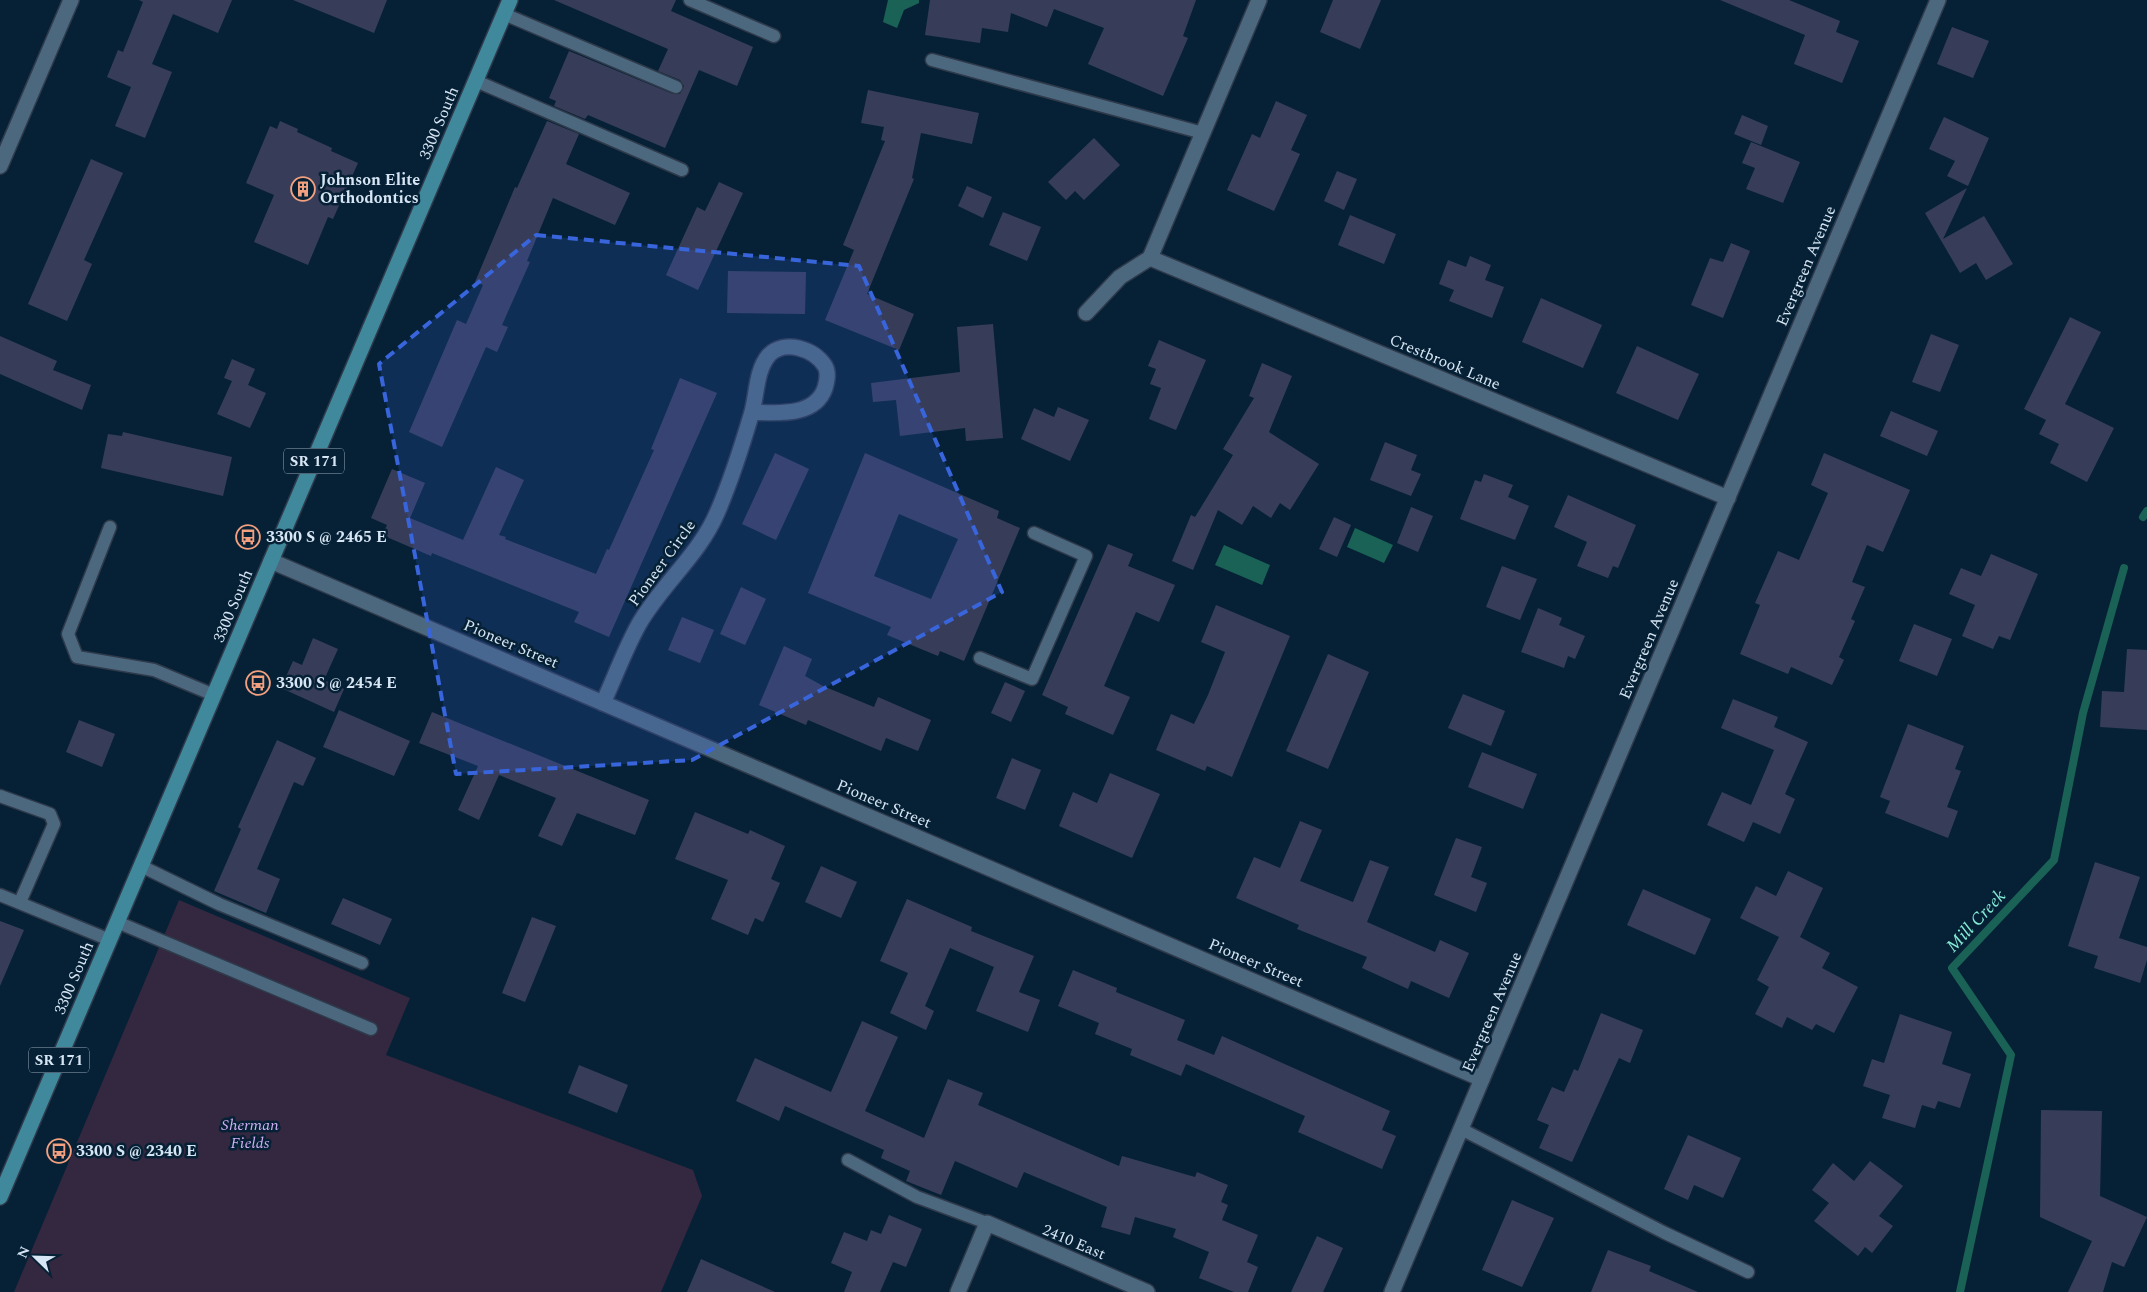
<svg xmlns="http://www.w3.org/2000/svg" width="2147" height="1292" viewBox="0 0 2147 1292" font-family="Spectral,serif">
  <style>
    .green { fill: #342740 }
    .water { fill: #1a6256 }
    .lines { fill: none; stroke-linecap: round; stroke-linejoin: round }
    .stream { stroke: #1a6256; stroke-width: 8 }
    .building { fill: #373d59; fill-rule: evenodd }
    .lane-casing { stroke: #2f3a4b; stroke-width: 15 }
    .street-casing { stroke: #2f3a4b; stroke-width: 18 }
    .secondary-casing { stroke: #2f3a4b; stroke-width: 18 }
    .primary-casing { stroke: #2f3a4b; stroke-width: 18 }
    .lane { stroke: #4c687f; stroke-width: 12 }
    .street { stroke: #4c687f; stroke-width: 15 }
    .secondary { stroke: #4c687f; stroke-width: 15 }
    .primary { stroke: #40899d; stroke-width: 15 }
    .marked { fill: #3965dc; fill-opacity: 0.2; stroke: #3965dc; stroke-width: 4; stroke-dasharray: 10 6; stroke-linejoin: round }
    .labels { text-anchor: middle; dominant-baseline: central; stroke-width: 5; stroke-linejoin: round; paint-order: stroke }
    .shield { fill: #062135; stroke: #98abbb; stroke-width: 1 }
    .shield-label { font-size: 15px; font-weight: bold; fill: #d7e6f4 }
    .street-label { font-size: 16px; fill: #d7e6f4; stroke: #062135 }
    .poi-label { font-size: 16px; font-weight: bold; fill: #d7e6f4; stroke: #062135; text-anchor: start }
    .park-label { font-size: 16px; font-style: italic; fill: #d3b0f5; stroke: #062135 }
    .water-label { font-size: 18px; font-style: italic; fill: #84ecd7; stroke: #062135 }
  </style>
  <rect width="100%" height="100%" fill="#062135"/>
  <path class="green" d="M 179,900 L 410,998 L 386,1055 L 693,1170 L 702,1196 L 661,1292 L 14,1292 Z"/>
  <g class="water">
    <path d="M 888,0 L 919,0 L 919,3 L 904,10 L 897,28 L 883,22 Z"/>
    <path d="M 1355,528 L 1393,545 L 1384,563 L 1347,547 Z"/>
    <path d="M 1224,545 L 1270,565 L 1262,585 L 1215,565 Z"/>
  </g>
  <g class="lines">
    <g class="stream">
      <path d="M 2143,517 L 2147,511"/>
      <path d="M 1960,1292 L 2011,1055 L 1952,968 L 2054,860 L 2083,713 L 2124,568"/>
    </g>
  </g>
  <g class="building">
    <path d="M 139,0 L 232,0 L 218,33 L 173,14 L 152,64 L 172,72 L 145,138 L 115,126 L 131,87 L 107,77 L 118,50 L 123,52 L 143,2 Z"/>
    <path d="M 293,0 L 387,0 L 374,33 Z"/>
    <path d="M 554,0 L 676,0 L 671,11 L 753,47 L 737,86 L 699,70 L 665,148 L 588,115 L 585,119 L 554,106 L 556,101 L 549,98 L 569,51 L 673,94 L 680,94 L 684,86 L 680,80 L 658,71 L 668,49 Z"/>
    <path d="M 930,0 L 1196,0 L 1183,36 L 1188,38 L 1163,96 L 1088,64 L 1104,28 L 1054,9 L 1047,27 L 1011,13 L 1008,32 L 982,28 L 980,43 L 925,35 Z"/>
    <path d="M 1333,0 L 1381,0 L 1360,49 L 1320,32 Z"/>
    <path d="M 1720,0 L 1789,0 L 1840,21 L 1836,32 L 1859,41 L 1842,83 L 1794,64 L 1805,35 Z"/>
    <path d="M 1952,27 L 1989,41 L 1973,78 L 1937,64 Z"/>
    <path d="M 868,90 L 979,113 L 972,144 L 921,133 L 912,178 L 914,179 L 867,294 L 914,314 L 899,350 L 825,320 L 854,250 L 843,245 L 885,141 L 881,140 L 884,127 L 861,123 Z"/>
    <path d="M 1276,101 L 1307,115 L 1291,150 L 1300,154 L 1274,211 L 1227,190 L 1252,134 L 1260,138 Z"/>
    <path d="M 1742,115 L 1768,126 L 1761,145 L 1734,134 Z"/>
    <path d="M 1944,117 L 1989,138 L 1968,186 L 1947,176 L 1955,161 L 1929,149 Z"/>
    <path d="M 280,121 L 298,129 L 297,132 L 332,148 L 331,151 L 358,163 L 333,219 L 328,217 L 308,265 L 254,242 L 274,195 L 246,183 L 270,126 L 277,129 Z"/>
    <path d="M 547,121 L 579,134 L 566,164 L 630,193 L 615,225 L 553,198 L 527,261 L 530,262 L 502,325 L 508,327 L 497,352 L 486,347 L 442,447 L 409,432 L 457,320 L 466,324 L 483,285 L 475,282 L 515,187 L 517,188 Z"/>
    <path d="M 1094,138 L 1120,165 L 1084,200 L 1075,191 L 1066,200 L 1048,182 Z"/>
    <path d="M 1751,142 L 1800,162 L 1783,203 L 1746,189 L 1755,168 L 1742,163 Z"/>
    <path d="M 91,159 L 123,173 L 84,260 L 92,264 L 67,321 L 28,304 Z"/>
    <path d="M 1337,171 L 1357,179 L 1344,210 L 1324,201 Z"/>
    <path d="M 719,182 L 743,193 L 698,290 L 666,275 L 697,207 L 705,211 Z"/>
    <path d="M 967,186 L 992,197 L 983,218 L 958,206 Z"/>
    <path d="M 1967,188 L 1943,239 L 1984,216 L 2013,264 L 1986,280 L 1976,263 L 1960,273 L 1925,213 Z"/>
    <path d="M 1003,212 L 1041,227 L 1027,261 L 989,245 Z"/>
    <path d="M 1350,215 L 1396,234 L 1384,264 L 1338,245 Z"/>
    <path d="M 1731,243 L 1750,251 L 1723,318 L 1691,305 L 1710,258 L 1723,262 Z"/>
    <path d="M 1470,256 L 1491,265 L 1485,280 L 1504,287 L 1492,318 L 1449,301 L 1454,290 L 1439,284 L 1448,260 L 1466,267 Z"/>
    <path d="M 728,271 L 806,272 L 805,314 L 727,313 Z"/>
    <path d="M 1541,298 L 1602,325 L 1583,368 L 1522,342 Z"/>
    <path d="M 2070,317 L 2101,332 L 2065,404 L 2114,428 L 2087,482 L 2050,463 L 2059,444 L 2039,434 L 2046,420 L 2024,409 Z"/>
    <path d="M 993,324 L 1003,438 L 966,441 L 965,428 L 900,436 L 896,400 L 873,402 L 871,383 L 960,372 L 957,327 Z"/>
    <path d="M 1931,334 L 1959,345 L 1940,392 L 1912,382 Z"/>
    <path d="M 0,336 L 57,361 L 53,370 L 91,385 L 82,410 L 0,374 Z"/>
    <path d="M 1159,340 L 1206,360 L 1176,430 L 1149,419 L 1161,388 L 1150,384 L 1156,369 L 1148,366 Z"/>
    <path d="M 1637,346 L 1699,374 L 1678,420 L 1616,393 Z"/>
    <path d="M 232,359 L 255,369 L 248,385 L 266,393 L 250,428 L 217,414 L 232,381 L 224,378 Z"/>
    <path d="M 1262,363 L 1292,376 L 1269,432 L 1319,464 L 1290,510 L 1280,503 L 1271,518 L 1253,506 L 1242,525 L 1218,510 L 1193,570 L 1172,561 L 1191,515 L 1195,517 L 1233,455 L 1223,449 L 1254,398 L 1249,396 Z"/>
    <path d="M 680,378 L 717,393 L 609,637 L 574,622 L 579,612 L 432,553 L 431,556 L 382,535 L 387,525 L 371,518 L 392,469 L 425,483 L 410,518 L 463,540 L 496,467 L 524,480 L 499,535 L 506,537 L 505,539 L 596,574 L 607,549 L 609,550 L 654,450 L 651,449 Z"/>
    <path d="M 1058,407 L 1089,420 L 1070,461 L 1021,439 L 1034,408 L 1054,417 Z"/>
    <path d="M 1891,411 L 1938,431 L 1927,456 L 1880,436 Z"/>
    <path d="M 123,432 L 232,457 L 223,496 L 101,468 L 108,434 L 122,436 Z"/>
    <path d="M 1385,442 L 1417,455 L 1411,470 L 1421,474 L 1411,496 L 1370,480 Z"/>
    <path d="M 775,453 L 809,469 L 776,540 L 742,524 Z"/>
    <path d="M 865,453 L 999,511 L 997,518 L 1020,528 L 964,661 L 940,651 L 938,656 L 887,635 L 891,627 L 808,593 ZM 899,514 L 958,539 L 931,599 L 874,576 Z"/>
    <path d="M 1824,453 L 1910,490 L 1883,552 L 1867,545 L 1852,582 L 1865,587 L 1851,619 L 1855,621 L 1839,657 L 1844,660 L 1832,685 L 1791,667 L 1788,674 L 1740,654 L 1760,605 L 1755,603 L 1778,551 L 1799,560 L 1828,493 L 1811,485 Z"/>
    <path d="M 1484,474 L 1513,485 L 1508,497 L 1529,506 L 1515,540 L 1460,519 L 1475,480 L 1481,482 Z"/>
    <path d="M 1568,495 L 1636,525 L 1618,568 L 1613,566 L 1608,578 L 1577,566 L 1587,542 L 1554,527 Z"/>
    <path d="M 1411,507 L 1433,516 L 1418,552 L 1397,543 Z"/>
    <path d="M 1334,517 L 1351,525 L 1337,557 L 1319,549 Z"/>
    <path d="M 1108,544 L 1133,554 L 1128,566 L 1175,585 L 1159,622 L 1136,612 L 1104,686 L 1130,697 L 1113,735 L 1065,714 L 1068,707 L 1042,695 Z"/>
    <path d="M 1991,554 L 2038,574 L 2010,640 L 1999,636 L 1993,649 L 1962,636 L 1975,605 L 1949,594 L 1961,568 L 1981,576 Z"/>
    <path d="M 1502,566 L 1537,579 L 1520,620 L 1486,607 Z"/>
    <path d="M 741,587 L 766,599 L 745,645 L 720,634 Z"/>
    <path d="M 1216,605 L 1290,636 L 1232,777 L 1207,766 L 1205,771 L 1156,750 L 1171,714 L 1194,724 L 1208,695 L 1225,652 L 1201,642 Z"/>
    <path d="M 1538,608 L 1562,618 L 1559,625 L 1585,636 L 1575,659 L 1568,656 L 1564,668 L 1521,652 Z"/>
    <path d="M 682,617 L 714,630 L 700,663 L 668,650 Z"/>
    <path d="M 1914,624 L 1952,639 L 1937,676 L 1899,661 Z"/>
    <path d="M 313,638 L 338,649 L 324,680 L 344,689 L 334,712 L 281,688 L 293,661 L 302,665 Z"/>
    <path d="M 784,646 L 812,659 L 805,676 L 823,686 L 874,707 L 878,697 L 931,720 L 918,751 L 886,738 L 881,751 L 808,720 L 806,725 L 759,705 Z"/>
    <path d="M 2127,649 L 2147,650 L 2147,730 L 2100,727 L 2102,691 L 2124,692 Z"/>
    <path d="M 1328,654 L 1369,672 L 1328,769 L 1286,751 Z"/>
    <path d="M 1005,682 L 1025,691 L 1011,722 L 991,713 Z"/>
    <path d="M 1463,694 L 1505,711 L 1491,746 L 1448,728 Z"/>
    <path d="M 1733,699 L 1778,717 L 1774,727 L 1808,742 L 1785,794 L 1795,799 L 1780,834 L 1753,822 L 1744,842 L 1707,825 L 1722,792 L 1751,805 L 1774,750 L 1721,728 Z"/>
    <path d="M 339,710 L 410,741 L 394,776 L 323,747 Z"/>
    <path d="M 432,712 L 649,800 L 635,835 L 577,813 L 562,846 L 538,836 L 556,798 L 499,775 L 479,820 L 458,810 L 478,766 L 419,743 Z"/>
    <path d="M 79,720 L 115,734 L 102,767 L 66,752 Z"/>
    <path d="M 1908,724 L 1964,746 L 1955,769 L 1961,771 L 1947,807 L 1958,811 L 1948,838 L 1885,813 L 1890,801 L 1880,797 Z"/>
    <path d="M 277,740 L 316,758 L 303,786 L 294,782 L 257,869 L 280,879 L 266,913 L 214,891 L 241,829 L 238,827 Z"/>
    <path d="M 1482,752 L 1537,774 L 1523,809 L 1468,787 Z"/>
    <path d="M 1012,758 L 1041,770 L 1025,810 L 996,798 Z"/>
    <path d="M 1110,773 L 1160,794 L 1132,858 L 1059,826 L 1073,792 L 1097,803 Z"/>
    <path d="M 695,812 L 748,834 L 750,830 L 785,846 L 771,879 L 780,883 L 763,922 L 755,918 L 748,935 L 711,919 L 728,880 L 675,859 Z"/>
    <path d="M 1300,821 L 1322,830 L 1300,881 L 1353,902 L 1370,860 L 1389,867 L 1367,922 L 1435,952 L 1440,940 L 1469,953 L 1449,998 L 1411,981 L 1408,989 L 1362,968 L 1367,957 L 1297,929 L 1299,925 L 1236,898 L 1254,857 L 1280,868 Z"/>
    <path d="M 1456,838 L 1482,847 L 1471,877 L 1487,883 L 1476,912 L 1434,895 Z"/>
    <path d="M 2095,862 L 2140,877 L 2119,938 L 2147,947 L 2147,960 L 2140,983 L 2094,968 L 2098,956 L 2068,946 Z"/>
    <path d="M 821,866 L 857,882 L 841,918 L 805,902 Z"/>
    <path d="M 1788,871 L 1823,888 L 1800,937 L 1830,953 L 1822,968 L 1858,987 L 1834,1033 L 1816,1024 L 1812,1030 L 1787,1017 L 1782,1028 L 1755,1014 L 1769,987 L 1757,980 L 1779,937 L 1740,918 L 1756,886 L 1776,896 Z"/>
    <path d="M 1643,889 L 1711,919 L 1695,955 L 1627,925 Z"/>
    <path d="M 343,898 L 392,919 L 380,945 L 331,924 Z"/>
    <path d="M 907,899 L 972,927 L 971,931 L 1034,956 L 1019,992 L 1040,1000 L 1028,1032 L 976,1011 L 994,967 L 950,948 L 925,1006 L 934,1011 L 926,1030 L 890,1013 L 908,973 L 880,961 Z"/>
    <path d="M 532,917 L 556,926 L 525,1002 L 502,993 Z"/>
    <path d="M 0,921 L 24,930 L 0,986 Z"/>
    <path d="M 1073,970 L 1117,988 L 1116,992 L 1185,1020 L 1177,1040 L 1214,1055 L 1222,1036 L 1390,1111 L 1382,1130 L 1396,1136 L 1382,1169 L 1298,1132 L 1305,1116 L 1186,1064 L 1181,1076 L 1130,1055 L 1132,1049 L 1095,1034 L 1099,1023 L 1058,1006 Z"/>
    <path d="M 1601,1013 L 1643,1030 L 1630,1063 L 1619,1058 L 1572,1162 L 1539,1148 L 1549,1125 L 1537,1120 L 1552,1087 L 1564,1092 L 1574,1069 L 1578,1071 Z"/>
    <path d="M 1900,1014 L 1952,1032 L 1942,1064 L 1971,1074 L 1960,1108 L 1938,1101 L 1935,1109 L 1922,1105 L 1915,1128 L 1882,1118 L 1890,1095 L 1863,1086 L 1872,1059 L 1884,1063 Z"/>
    <path d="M 862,1021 L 898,1037 L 865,1111 L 924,1138 L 948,1079 L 983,1093 L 978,1105 L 1119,1166 L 1122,1156 L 1195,1177 L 1197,1172 L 1228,1185 L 1221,1202 L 1228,1205 L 1222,1220 L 1258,1235 L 1247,1262 L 1258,1267 L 1248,1292 L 1234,1292 L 1199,1278 L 1209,1252 L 1173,1237 L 1176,1229 L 1135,1217 L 1130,1235 L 1101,1227 L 1107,1207 L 1024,1172 L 1017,1188 L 955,1161 L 941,1195 L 906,1181 L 910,1171 L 881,1158 L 884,1150 L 785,1106 L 779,1121 L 736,1101 L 755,1058 L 831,1092 Z"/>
    <path d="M 579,1065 L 628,1085 L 617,1113 L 568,1093 Z"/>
    <path d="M 2041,1110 L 2102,1111 L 2100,1196 L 2147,1217 L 2124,1267 L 2112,1262 L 2103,1292 L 2068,1292 L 2092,1241 L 2040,1217 Z"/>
    <path d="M 1688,1135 L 1741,1158 L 1723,1198 L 1694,1185 L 1688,1200 L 1664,1189 Z"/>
    <path d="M 1870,1161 L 1903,1186 L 1879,1216 L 1893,1226 L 1872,1253 L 1865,1247 L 1858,1256 L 1814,1221 L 1829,1203 L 1812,1190 L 1833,1163 L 1854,1181 Z"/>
    <path d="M 1512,1200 L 1554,1218 L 1522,1287 L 1482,1270 Z"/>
    <path d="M 889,1215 L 922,1229 L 906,1267 L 893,1262 L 880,1292 L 844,1292 L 852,1272 L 831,1263 L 844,1232 L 867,1241 L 871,1230 L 881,1234 Z"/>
    <path d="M 1317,1236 L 1343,1248 L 1323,1292 L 1291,1292 Z"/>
    <path d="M 1608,1250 L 1651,1266 L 1649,1271 L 1698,1292 L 1591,1292 Z"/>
    <path d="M 701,1259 L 775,1292 L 687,1292 Z"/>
  </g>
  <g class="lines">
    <g class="lane-casing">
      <g id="lane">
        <path d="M 690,0 L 774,36"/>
        <path d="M 504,14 L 676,87"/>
        <path d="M 932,60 L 1203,133"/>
        <path d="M 476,81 L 682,170"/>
        <path d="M 110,527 L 68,634 L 77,657 L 154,670 L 214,695"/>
        <path d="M 980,658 L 1032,679 L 1086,556 L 1034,533"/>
        <path d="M 0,796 L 50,814 L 54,824 L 20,902"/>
        <path d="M 141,866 L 219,904 L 362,963"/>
        <path d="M 0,895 L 110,940"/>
        <path d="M 117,922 L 371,1029"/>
        <path d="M 1461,1129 L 1665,1233 L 1748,1272"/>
        <path d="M 848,1160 L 917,1197 L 987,1223"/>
      </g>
    </g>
    <g class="street-casing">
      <g id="street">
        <path d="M 0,166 L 71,0"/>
        <path d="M 1150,258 L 1728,498"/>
        <path d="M 1086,313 L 1120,277 L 1150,258 L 1259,0"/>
        <path d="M 271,561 L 1482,1079"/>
        <path d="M 603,703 C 615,677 625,649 639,624 C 662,584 699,555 717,513 C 731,481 742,446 752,412 C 757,394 756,370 769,355 C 785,339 814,349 825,366 C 829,373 827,381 825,388 C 815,417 777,413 752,412"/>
        <path d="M 958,1292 L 987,1223 L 1147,1292"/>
      </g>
    </g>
    <g class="secondary-casing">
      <path id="secondary" d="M 1392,1292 L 1938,0"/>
    </g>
    <g class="primary-casing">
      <path id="primary" d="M 0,1197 L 510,0"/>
    </g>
    <use href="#lane" class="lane"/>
    <use href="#street" class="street"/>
    <use href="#secondary" class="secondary"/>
    <use href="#primary" class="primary"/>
  </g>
  <path class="marked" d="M 536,235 L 859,266 L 1002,592 L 692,760 L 456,774 L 379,364 Z"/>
  <defs>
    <g id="building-ring" transform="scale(1.25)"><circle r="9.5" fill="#062135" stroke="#f2a07f" stroke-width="1.5"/><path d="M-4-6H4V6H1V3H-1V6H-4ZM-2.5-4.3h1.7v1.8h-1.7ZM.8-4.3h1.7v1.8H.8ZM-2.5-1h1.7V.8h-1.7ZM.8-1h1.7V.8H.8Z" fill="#f2a07f"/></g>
    <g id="bus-ring" transform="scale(1.25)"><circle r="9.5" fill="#062135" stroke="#f2a07f" stroke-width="1.5"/><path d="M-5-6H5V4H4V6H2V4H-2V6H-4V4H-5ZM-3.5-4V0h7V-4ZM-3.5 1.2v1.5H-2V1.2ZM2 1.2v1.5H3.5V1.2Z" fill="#f2a07f"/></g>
  </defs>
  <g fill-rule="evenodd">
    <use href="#building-ring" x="303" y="189"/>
    <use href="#bus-ring" x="248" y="537"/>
    <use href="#bus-ring" x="258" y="683"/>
    <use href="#bus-ring" x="59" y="1151"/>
  </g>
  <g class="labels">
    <g class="shield">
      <rect x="284" y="448.5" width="60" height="25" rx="4"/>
      <rect x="29" y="1047.5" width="60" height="25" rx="4"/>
    </g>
    <g class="shield-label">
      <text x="314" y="461">SR 171</text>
      <text x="59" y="1060">SR 171</text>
    </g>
    <g class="street-label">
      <text transform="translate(439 123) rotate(-67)">3300 South</text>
      <text transform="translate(1806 266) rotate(-67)">Evergreen Avenue</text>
      <text transform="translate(1445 362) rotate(23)">Crestbrook Lane</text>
      <text transform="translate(662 563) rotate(-54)">Pioneer Circle</text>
      <text transform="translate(233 606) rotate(-67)">3300 South</text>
      <text transform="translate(1649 639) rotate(-67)">Evergreen Avenue</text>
      <text transform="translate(511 644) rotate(23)">Pioneer Street</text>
      <text transform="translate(884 804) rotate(23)">Pioneer Street</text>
      <text transform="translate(1256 963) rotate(23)">Pioneer Street</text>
      <text transform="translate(74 978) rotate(-67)">3300 South</text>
      <text transform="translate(1492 1012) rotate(-67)">Evergreen Avenue</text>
      <text transform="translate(1074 1242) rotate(23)">2410 East</text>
    </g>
    <g class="poi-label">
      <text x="320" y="180">Johnson Elite<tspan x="320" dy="18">Orthodontics</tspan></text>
      <text x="266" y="537">3300 S @ 2465 E</text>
      <text x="276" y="683">3300 S @ 2454 E</text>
      <text x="76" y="1151">3300 S @ 2340 E</text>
    </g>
    <g class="park-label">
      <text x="250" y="1125">Sherman<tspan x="250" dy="18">Fields</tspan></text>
    </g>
    <g class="water-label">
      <text transform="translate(1976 921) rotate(-47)">Mill Creek</text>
    </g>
  </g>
  <g transform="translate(35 1257) rotate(293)" stroke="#062135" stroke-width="4" paint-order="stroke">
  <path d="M0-4L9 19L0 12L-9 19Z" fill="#d7e6f4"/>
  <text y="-8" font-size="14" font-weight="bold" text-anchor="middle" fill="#d7e6f4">N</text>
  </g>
</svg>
